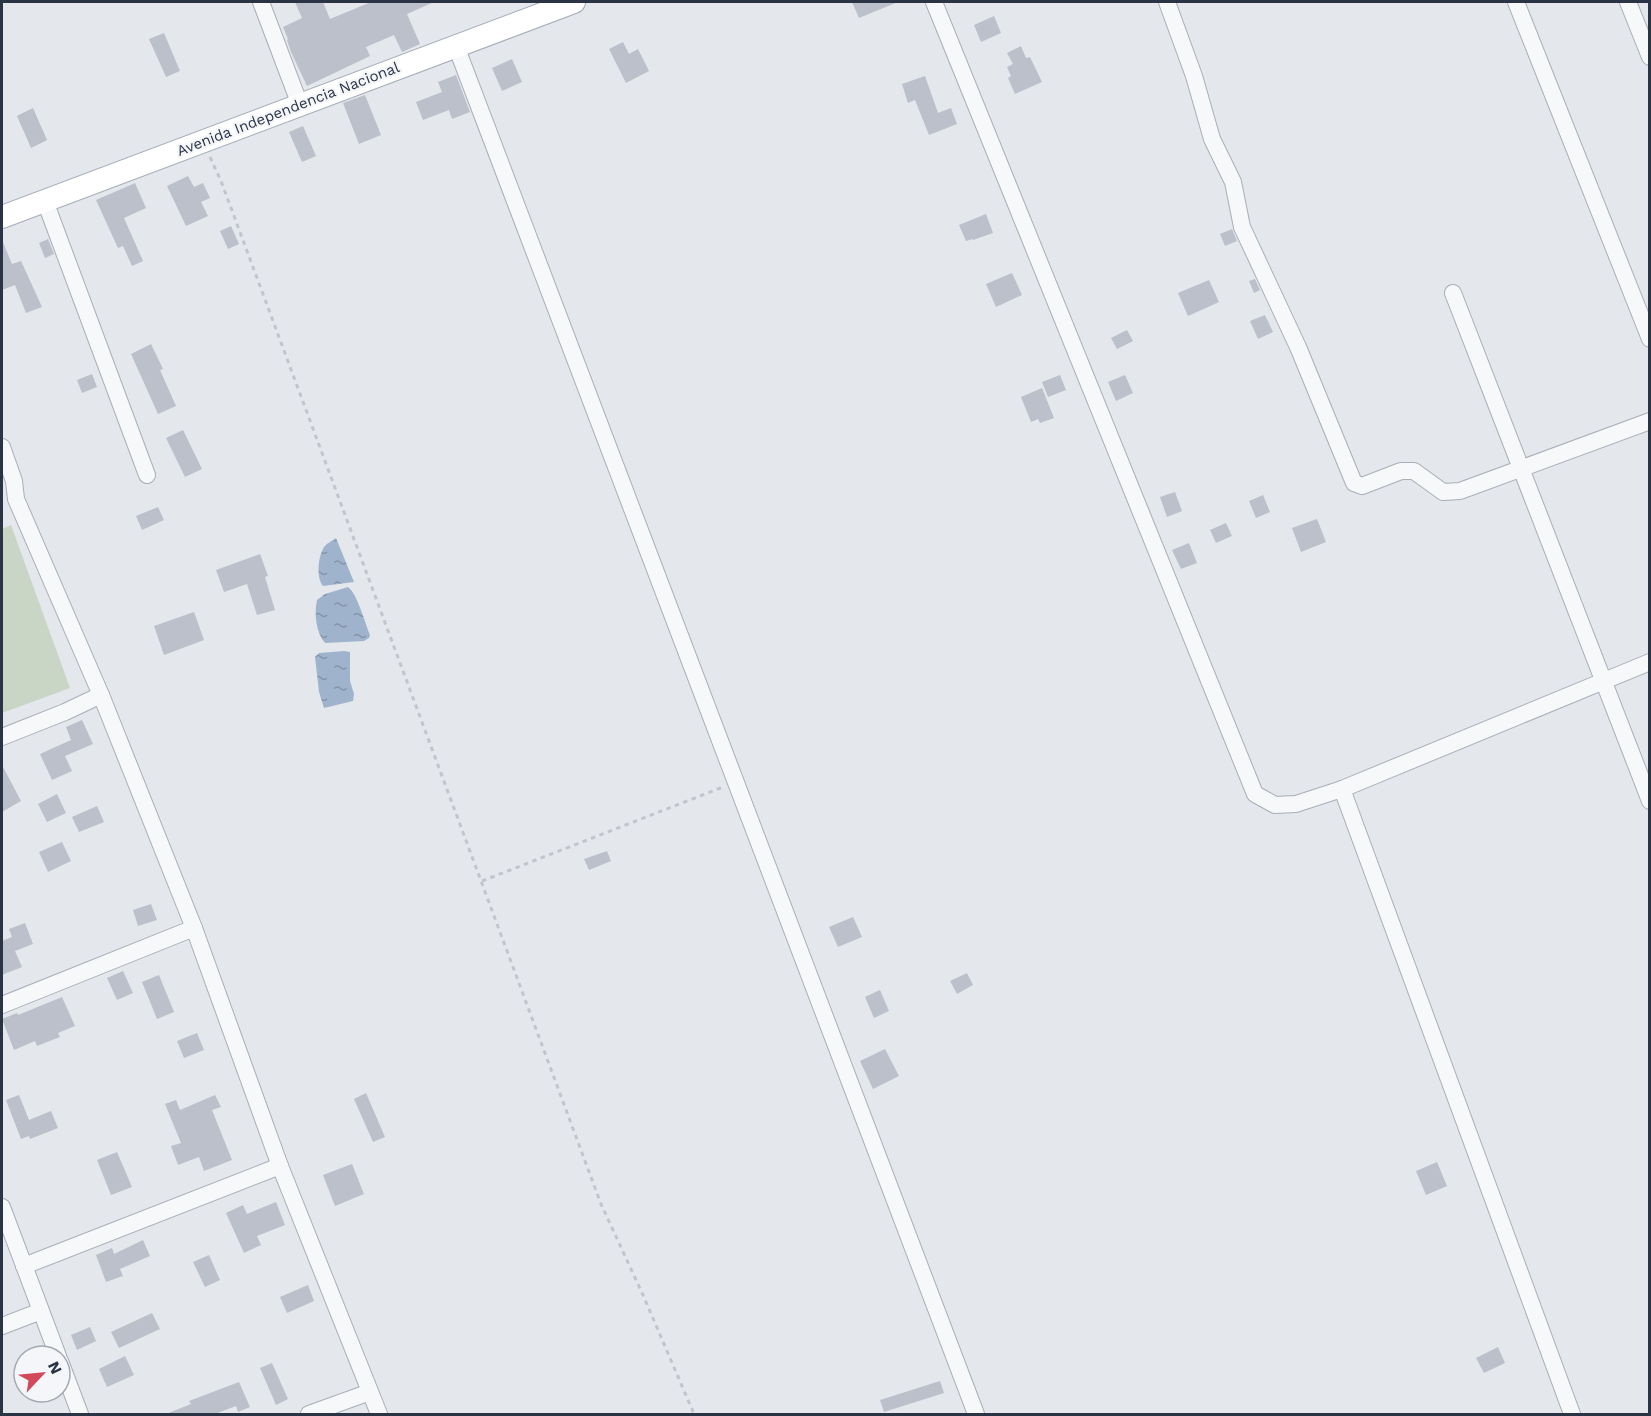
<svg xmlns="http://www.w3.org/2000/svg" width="1651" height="1416" viewBox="0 0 1651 1416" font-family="'Work Sans',sans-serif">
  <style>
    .green { fill: #c9d6c5 }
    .water { fill: url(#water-ripples) }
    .building { fill: #bbc0ca }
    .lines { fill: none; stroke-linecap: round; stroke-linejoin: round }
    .minor-casing { stroke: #a9aeb7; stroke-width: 18 }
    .major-casing { stroke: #a3abb8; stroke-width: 24 }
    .path { stroke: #c2c5cb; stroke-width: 3; stroke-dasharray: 4.5 4.5; stroke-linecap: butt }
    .minor { stroke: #f7f8fa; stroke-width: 16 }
    .major { stroke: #fff; stroke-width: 22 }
    .labels { text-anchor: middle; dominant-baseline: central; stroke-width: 4.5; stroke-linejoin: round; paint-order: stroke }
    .street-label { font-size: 15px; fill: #2b3445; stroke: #f4f6f9 }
  </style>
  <defs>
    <pattern id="water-ripples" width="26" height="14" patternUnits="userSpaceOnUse" patternTransform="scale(1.5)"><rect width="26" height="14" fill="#9fb4cc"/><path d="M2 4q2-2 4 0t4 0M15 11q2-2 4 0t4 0" fill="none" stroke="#8293a7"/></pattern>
  </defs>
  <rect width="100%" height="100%" fill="#e4e7ec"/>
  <path class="green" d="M 11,525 L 70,688 L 2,713 L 2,529 Z"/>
  <g class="water">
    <path d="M 336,538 L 354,582 L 323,586 C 316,577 318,557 324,547 C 327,543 332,541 336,538 Z"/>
    <path d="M 348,587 C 357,593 365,623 370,635 L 369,638 L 364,641 L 325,643 C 316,633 314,613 317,600 L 325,594 Z"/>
    <path d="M 344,651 L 350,652 L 350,681 L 354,694 L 353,701 L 324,708 L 319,692 L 315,657 L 319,653 Z"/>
  </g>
  <g class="building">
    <path d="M 295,2 L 323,2 L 330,19 L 371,2 L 434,2 L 407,14 L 420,44 L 402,52 L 394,35 L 366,47 L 370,56 L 307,86 L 291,52 L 287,40 L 288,39 L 283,27 L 302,18 Z"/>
    <path d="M 852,2 L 898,2 L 859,18 Z"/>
    <path d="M 994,16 L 1001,33 L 981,42 L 974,25 Z"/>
    <path d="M 164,33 L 180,71 L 166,77 L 149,39 Z"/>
    <path d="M 623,42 L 629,54 L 638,49 L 649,71 L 626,83 L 609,49 Z"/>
    <path d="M 1021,46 L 1026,58 L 1030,57 L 1042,82 L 1015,94 L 1008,78 L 1011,76 L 1007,67 L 1013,64 L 1007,53 Z"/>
    <path d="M 512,59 L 522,82 L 502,91 L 492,68 Z"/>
    <path d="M 456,75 L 470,112 L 452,119 L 449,110 L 423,120 L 416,102 L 442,92 L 438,82 Z"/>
    <path d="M 925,76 L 938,113 L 951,108 L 957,124 L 929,135 L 915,100 L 908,103 L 902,84 Z"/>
    <path d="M 365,95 L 381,135 L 359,144 L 343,103 Z"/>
    <path d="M 33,108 L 47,140 L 31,148 L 17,116 Z"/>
    <path d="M 303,126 L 316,156 L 302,162 L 289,132 Z"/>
    <path d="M 188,176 L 194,187 L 203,183 L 210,198 L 201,202 L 208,216 L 186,226 L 167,186 Z"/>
    <path d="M 135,183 L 146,208 L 124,218 L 143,261 L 132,266 L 123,246 L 118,248 L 96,200 Z"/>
    <path d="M 986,214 L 993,233 L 973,240 L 973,239 L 966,241 L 959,225 Z"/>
    <path d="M 231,226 L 239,244 L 228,249 L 220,231 Z"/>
    <path d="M 1232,229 L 1237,241 L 1225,246 L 1220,234 Z"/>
    <path d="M 48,239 L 54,254 L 45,258 L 39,243 Z"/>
    <path d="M 2,240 L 12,264 L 21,261 L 42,307 L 26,313 L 15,285 L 2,290 Z"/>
    <path d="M 1012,273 L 1022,295 L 996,307 L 986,284 Z"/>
    <path d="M 1255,279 L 1260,290 L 1254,293 L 1249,281 Z"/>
    <path d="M 1209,280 L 1219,302 L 1188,316 L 1178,293 Z"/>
    <path d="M 1265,315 L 1273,332 L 1258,339 L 1250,321 Z"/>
    <path d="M 1127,330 L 1133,341 L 1117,349 L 1111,338 Z"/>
    <path d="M 151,344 L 163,369 L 160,370 L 176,406 L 158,414 L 131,354 Z"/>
    <path d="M 92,374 L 97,387 L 82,393 L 77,380 Z"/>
    <path d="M 1060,375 L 1066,390 L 1048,397 L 1042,382 Z"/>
    <path d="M 1125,375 L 1133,393 L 1116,401 L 1108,382 Z"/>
    <path d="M 1042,388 L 1054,418 L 1040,423 L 1038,419 L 1031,422 L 1021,397 Z"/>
    <path d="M 183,430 L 202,469 L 185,477 L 166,438 Z"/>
    <path d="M 1175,492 L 1182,511 L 1167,517 L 1160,497 Z"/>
    <path d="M 1263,495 L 1270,512 L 1256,518 L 1249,501 Z"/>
    <path d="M 158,507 L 164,520 L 142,530 L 136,516 Z"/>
    <path d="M 1317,519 L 1326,542 L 1301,552 L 1292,528 Z"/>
    <path d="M 1226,523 L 1232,536 L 1216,543 L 1210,530 Z"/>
    <path d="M 1189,543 L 1197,563 L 1181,569 L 1172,550 Z"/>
    <path d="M 260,554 L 268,576 L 265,577 L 275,610 L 257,615 L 247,584 L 224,592 L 216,570 Z"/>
    <path d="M 194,612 L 204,640 L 164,655 L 154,626 Z"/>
    <path d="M 82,720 L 93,744 L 65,756 L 72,771 L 52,780 L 40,754 L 71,740 L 66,727 Z"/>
    <path d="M 2,765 L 21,801 L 2,812 Z"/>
    <path d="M 57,794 L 66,813 L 47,822 L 38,804 Z"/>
    <path d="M 97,806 L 104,822 L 79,832 L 72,817 Z"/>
    <path d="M 62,842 L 71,861 L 48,872 L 39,852 Z"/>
    <path d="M 607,851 L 611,861 L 589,870 L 584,859 Z"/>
    <path d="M 151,904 L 157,920 L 138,926 L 133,910 Z"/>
    <path d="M 853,917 L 862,937 L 838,947 L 829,927 Z"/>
    <path d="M 25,923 L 33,944 L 15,951 L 22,967 L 2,975 L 2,941 L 12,937 L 9,929 Z"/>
    <path d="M 123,971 L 133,993 L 117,1000 L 107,978 Z"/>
    <path d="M 967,973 L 973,985 L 957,994 L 950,981 Z"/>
    <path d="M 159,975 L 174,1012 L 157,1019 L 142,982 Z"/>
    <path d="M 880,990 L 889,1011 L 874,1018 L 865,997 Z"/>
    <path d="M 62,997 L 75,1026 L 58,1033 L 60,1037 L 37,1046 L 35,1041 L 14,1050 L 2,1019 L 17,1013 L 18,1015 Z"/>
    <path d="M 197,1033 L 204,1050 L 184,1058 L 177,1041 Z"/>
    <path d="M 885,1049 L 899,1076 L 873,1089 L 860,1061 Z"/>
    <path d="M 366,1093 L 385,1137 L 373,1142 L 354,1099 Z"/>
    <path d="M 19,1095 L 29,1120 L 51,1111 L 58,1128 L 30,1139 L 29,1136 L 21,1139 L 6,1100 Z"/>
    <path d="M 215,1095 L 221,1107 L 212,1110 L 232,1160 L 204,1171 L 199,1157 L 178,1165 L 171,1146 L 181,1143 L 165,1104 L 176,1100 L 180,1110 Z"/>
    <path d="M 117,1152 L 132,1187 L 111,1195 L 97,1160 Z"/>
    <path d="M 1437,1162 L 1447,1186 L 1426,1195 L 1416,1171 Z"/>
    <path d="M 352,1164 L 364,1194 L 335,1206 L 323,1175 Z"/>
    <path d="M 276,1202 L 285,1225 L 257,1236 L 261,1245 L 244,1253 L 226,1213 L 243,1205 L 247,1214 Z"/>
    <path d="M 143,1240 L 150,1256 L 120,1269 L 123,1276 L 106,1282 L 96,1255 L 112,1248 L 114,1254 Z"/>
    <path d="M 209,1255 L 220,1280 L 205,1287 L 193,1262 Z"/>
    <path d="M 308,1285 L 314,1301 L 287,1313 L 280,1297 Z"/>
    <path d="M 152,1313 L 160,1329 L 119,1348 L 111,1332 Z"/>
    <path d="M 90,1327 L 96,1341 L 77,1350 L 71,1335 Z"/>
    <path d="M 1498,1347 L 1505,1363 L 1484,1373 L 1476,1358 Z"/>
    <path d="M 125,1356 L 134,1375 L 107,1387 L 99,1369 Z"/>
    <path d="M 272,1363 L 288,1399 L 276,1405 L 260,1368 Z"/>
    <path d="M 940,1381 L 944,1393 L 884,1412 L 880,1400 Z"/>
    <path d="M 239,1382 L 250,1407 L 238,1412 L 236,1406 L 215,1414 L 166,1414 L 191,1404 L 189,1401 Z"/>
  </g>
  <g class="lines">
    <g class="minor-casing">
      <g id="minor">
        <path d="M 261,2 L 300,105"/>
        <path d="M 934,2 L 1255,794 L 1275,805 L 1296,804 L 1342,789 L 1650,662"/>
        <path d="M 1167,2 L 1194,76 L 1212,139 L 1233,182 L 1242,227 L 1298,347 L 1354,483 L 1362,486 L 1401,471 L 1414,471 L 1443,492 L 1460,491 L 1650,421"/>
        <path d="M 1516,2 L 1650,339"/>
        <path d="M 1628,2 L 1650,57"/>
        <path d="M 456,46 L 976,1414"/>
        <path d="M 45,201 L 147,475"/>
        <path d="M 1453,293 L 1650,801"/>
        <path d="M 2,447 L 14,481 L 16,499 L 101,695 L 194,928 L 280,1166 L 379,1414"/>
        <path d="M 2,737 L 65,712 L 101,695"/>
        <path d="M 1342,789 L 1572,1414"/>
        <path d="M 2,1005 L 194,928"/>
        <path d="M 2,1207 L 58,1356"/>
        <path d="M 24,1266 L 280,1166"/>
        <path d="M 2,1326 L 41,1311"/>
        <path d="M 60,1361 L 80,1414"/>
        <path d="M 309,1414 L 370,1392"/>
      </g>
    </g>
    <g class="major-casing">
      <path id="major" d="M 2,217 L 574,2"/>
    </g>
    <g class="path">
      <path d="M 210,157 L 221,181 L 601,1204 L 643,1295 L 694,1414"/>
      <path d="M 482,881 L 723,787"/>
    </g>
    <use href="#minor" class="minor"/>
    <use href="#major" class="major"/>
  </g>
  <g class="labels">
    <g class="street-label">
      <text transform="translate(288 109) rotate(-21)">Avenida Independencia Nacional</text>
    </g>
  </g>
  <rect width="1651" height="1416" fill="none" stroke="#2b3445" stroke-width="6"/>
  <g transform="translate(42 1374) rotate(64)"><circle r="28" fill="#f4f6f9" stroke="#a4a8b1" stroke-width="1.5"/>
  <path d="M0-4.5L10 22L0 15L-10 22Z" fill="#d1495b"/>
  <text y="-9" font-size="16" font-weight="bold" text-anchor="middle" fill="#2b3445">N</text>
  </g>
</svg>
